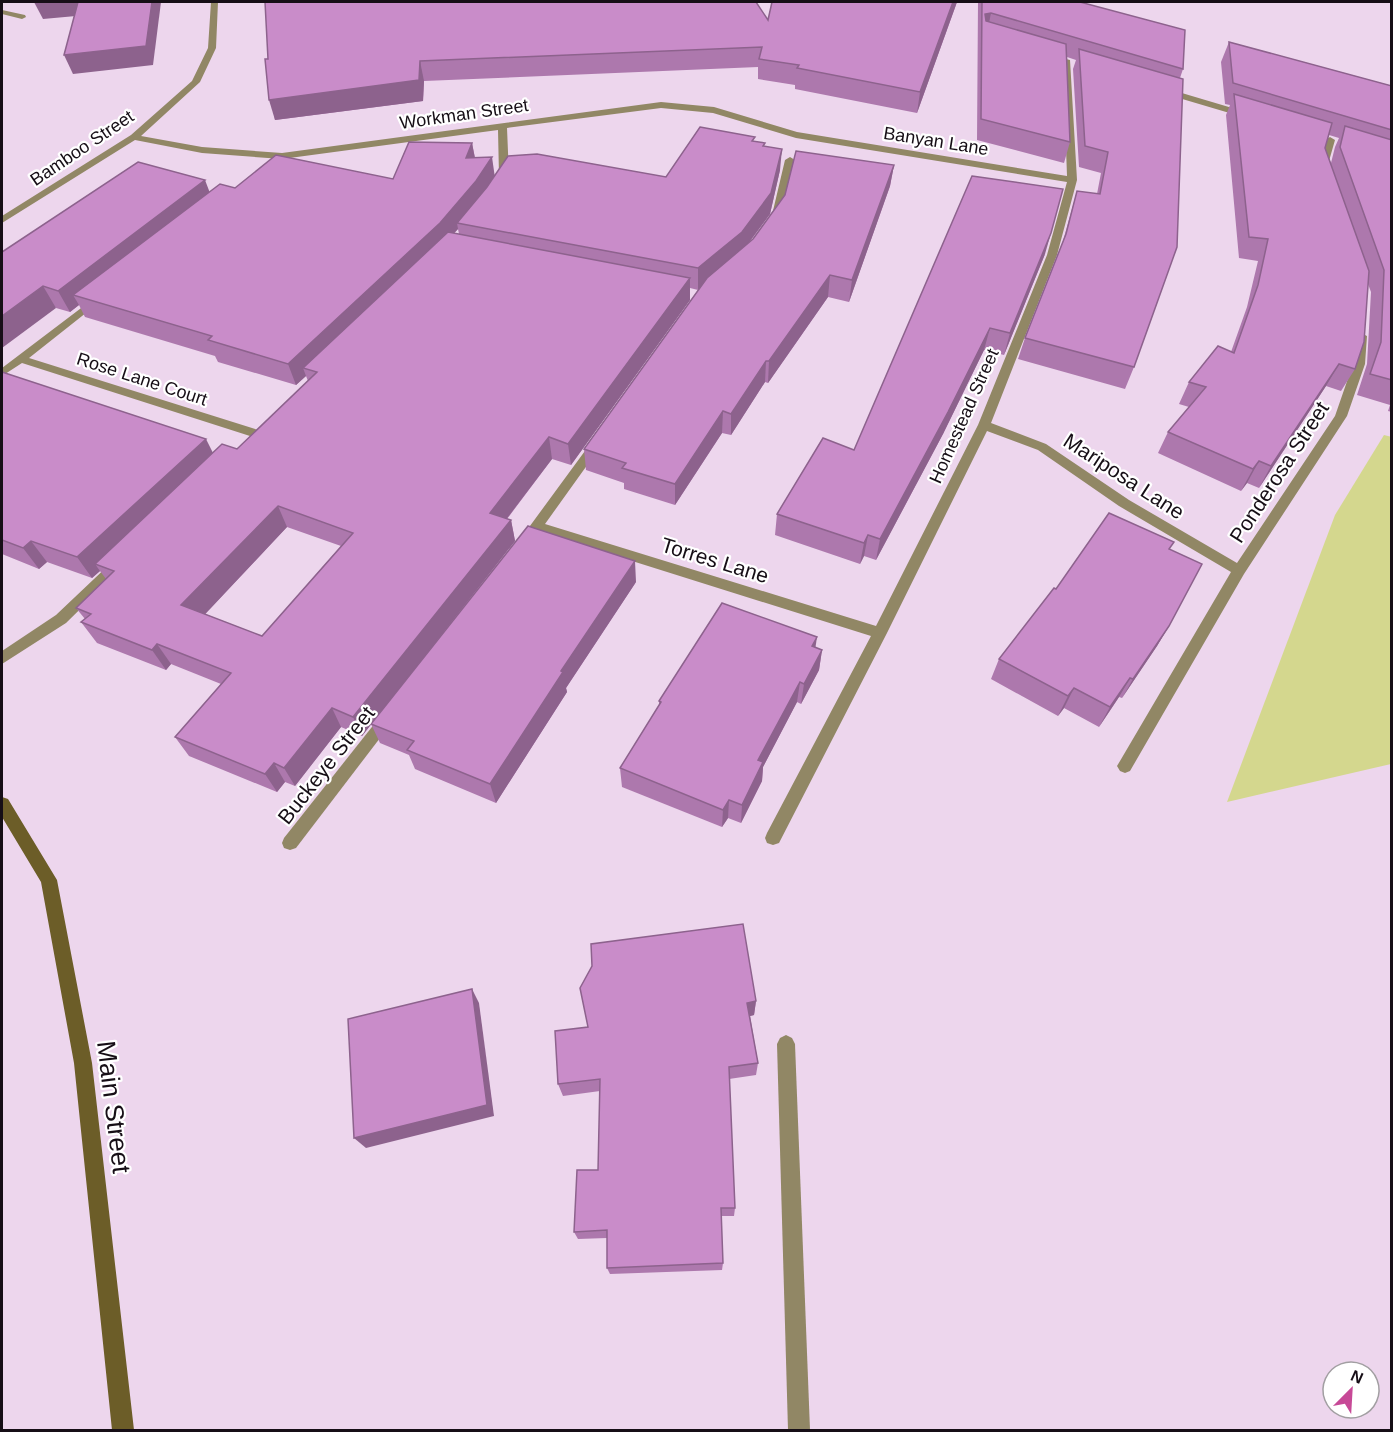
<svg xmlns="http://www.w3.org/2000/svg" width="1393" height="1432" viewBox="0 0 1393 1432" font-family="Helvetica,sans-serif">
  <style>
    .green { fill: #d4d78e }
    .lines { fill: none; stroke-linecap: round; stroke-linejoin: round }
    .lane { fill: #918765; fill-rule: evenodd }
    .street { fill: #918765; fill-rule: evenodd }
    .secondary { fill: #6c5d28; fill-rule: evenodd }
    .wall { fill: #ad78ad; fill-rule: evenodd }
    .shaded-wall { fill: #8d628d }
    .building { fill: #c98cc9; stroke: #8d628d; stroke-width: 1.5; fill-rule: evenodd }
    .labels { text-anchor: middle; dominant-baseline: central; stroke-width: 4.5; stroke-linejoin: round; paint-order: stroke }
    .far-street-label { font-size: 18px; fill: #160e16; stroke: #fff }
    .street-label { font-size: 21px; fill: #160e16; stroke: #fff }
    .near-street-label { font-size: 26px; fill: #160e16; stroke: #fff }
  </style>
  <rect width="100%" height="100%" fill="#edd6ed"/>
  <path class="green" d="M 1384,435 L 1392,437 L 1391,764 L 1227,802 L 1335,515 Z"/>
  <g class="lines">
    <path class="lane" d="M 786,1035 L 792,1038 L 795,1044 L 810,1430 L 788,1430 L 777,1044 L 780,1038 Z"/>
    <g class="street">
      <path d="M 211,2 L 218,2 L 216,48 L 200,82 L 141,136 L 202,147 L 282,153 L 661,102 L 714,107 L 797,132 L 1067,176 L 1063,63 L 1045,57 L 1049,55 L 1070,60 L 1077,180 L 1057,255 L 991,423 L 1046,444 L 1129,500 L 1237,563 L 1335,416 L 1353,364 L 1355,336 L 1361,333 L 1367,336 L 1365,364 L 1347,416 L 1244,574 L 1130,771 L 1125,773 L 1120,771 L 1117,766 L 1120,761 L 1231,572 L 1119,506 L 1038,450 L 987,431 L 887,633 L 779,843 L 773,845 L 767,843 L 765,838 L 767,833 L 871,636 L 540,532 L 528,548 L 518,548 L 516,545 L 593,440 L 597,439 L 603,443 L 545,524 L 876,626 L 978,425 L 1047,255 L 1067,182 L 796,138 L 713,113 L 661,108 L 507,128 L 509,176 L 504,183 L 501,184 L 496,181 L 499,176 L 498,130 L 282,159 L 202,153 L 135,140 L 2,223 L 2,216 L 131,135 L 192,81 L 208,48 Z"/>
      <path d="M 2,10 L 25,15 L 26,17 L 22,19 L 2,14 Z"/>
      <path d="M 1165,88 L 1249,113 L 1250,115 L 1243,117 L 1162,93 L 1161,91 Z"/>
      <path d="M 1330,137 L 1335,140 L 1327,168 L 1329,172 L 1324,175 L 1317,168 L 1325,140 Z"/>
      <path d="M 790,157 L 795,160 L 782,215 L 777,222 L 769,222 L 768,220 L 772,215 L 785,160 Z"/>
      <path d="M 97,296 L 102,299 L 101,301 L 29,358 L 258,430 L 258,436 L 250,436 L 22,363 L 2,376 L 2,368 Z"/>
      <path d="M 118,559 L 125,564 L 123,567 L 66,623 L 2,664 L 2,651 L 56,615 L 113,561 Z"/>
      <path d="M 388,711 L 393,713 L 396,717 L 393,721 L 296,848 L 290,850 L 284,848 L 282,843 L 284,838 L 383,713 Z"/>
    </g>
    <path class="secondary" d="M 2,797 L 8,799 L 57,880 L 92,1063 L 134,1430 L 112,1430 L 74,1063 L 41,882 L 2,817 Z"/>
  </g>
  <g class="wall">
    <path d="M 772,2 L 957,2 L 917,113 L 795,89 L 795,85 L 758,79 L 758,67 L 424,81 L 423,101 L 275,120 L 265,59 L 768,20 Z"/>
    <path d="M 978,2 L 1080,2 L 1183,69 L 1180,78 L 1134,367 L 1125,389 L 1018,359 L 1025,338 L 1063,241 L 1077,191 L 1097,194 L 1101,173 L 1079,167 L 1073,69 L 1076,60 L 1067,57 L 1070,142 L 1064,163 L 977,140 Z"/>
    <path d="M 1229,42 L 1392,86 L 1392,412 L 1388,411 L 1390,405 L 1357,395 L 1367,364 L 1371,292 L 1368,284 L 1355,369 L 1341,391 L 1326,386 L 1259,488 L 1247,483 L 1241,491 L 1158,453 L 1168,432 L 1189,407 L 1179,404 L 1189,382 L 1231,352 L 1247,307 L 1258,261 L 1239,258 L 1226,115 L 1230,105 L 1225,104 L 1221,62 ZM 1329,135 L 1339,138 L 1335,147 L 1331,163 L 1325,148 Z"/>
    <path d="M 754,141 L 765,147 L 780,170 L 770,214 L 749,243 L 894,165 L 890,186 L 849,302 L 828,297 L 768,383 L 765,382 L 731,435 L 722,433 L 675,505 L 624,489 L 624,483 L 586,470 L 584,449 L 698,290 L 690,288 L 690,300 L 571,465 L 552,459 L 507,519 L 511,520 L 515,541 L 362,736 L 341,727 L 295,786 L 285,782 L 277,792 L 189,756 L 175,737 L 221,684 L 171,664 L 166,670 L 97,643 L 81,622 L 85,619 L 76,608 L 106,579 L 100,571 L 92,578 L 47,562 L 39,569 L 2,554 L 2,372 L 213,453 L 237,449 L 308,381 L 306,376 L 296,385 L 218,362 L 215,356 L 85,317 L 79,305 L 70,312 L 56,308 L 2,252 L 210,192 L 235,188 L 393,179 L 472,143 L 475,158 L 495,175 L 666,177 ZM 458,229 L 459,234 L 454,233 ZM 287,527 L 341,546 L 262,636 L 205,614 Z"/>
    <path d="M 1045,254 L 1004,355 L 984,350 L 943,434 L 876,560 L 864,556 L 860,564 L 775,535 L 777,514 L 854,450 Z"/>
    <path d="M 1169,550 L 1169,626 L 1157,646 L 1122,698 L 1119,697 L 1099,727 L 1064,708 L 1058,716 L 991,679 L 999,659 L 1056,589 Z"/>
    <path d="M 636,582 L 566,688 L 567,692 L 496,803 L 415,769 L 409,755 L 380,743 L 371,724 Z"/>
    <path d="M 815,648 L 822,650 L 819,670 L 801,704 L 797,702 L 763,767 L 762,781 L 741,823 L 728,818 L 722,827 L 622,787 L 620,768 L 659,706 L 659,701 Z"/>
    <path d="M 756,1001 L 754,1015 L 750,1016 L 758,1063 L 756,1075 L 729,1079 L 735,1208 L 734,1216 L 721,1216 L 723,1263 L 722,1270 L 610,1274 L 607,1268 L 607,1238 L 578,1239 L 574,1232 L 598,1170 L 600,1091 L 563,1096 L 558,1084 L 588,1027 Z"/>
  </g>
  <g class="shaded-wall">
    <path d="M 34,2 L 82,2 L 87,15 L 43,19 Z"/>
    <path d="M 152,2 L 161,2 L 153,65 L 73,74 L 64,55 Z"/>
    <path d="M 953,2 L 957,2 L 917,113 L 920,92 Z"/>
    <path d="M 991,13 L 987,33 L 985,14 Z"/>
    <path d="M 420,61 L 424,81 L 423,101 L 275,120 L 269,100 Z"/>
    <path d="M 472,143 L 476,164 L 466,158 Z"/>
    <path d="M 782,149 L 780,170 L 770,214 L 741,253 L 698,290 L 698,268 Z"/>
    <path d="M 492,157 L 495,178 L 457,223 L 458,229 L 444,244 L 303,368 L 306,376 L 296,385 L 288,364 Z"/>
    <path d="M 894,165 L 890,186 L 849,302 L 852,280 Z"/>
    <path d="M 205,180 L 213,201 L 73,295 L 79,305 L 70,312 L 58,291 Z"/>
    <path d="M 1051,233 L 1045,254 L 1004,355 L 1010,333 Z"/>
    <path d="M 830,275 L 828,297 L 768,383 L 769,361 Z"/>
    <path d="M 690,278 L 690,300 L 571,465 L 568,444 Z"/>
    <path d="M 43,286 L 56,308 L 2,348 L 2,316 Z"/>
    <path d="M 990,328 L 984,350 L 943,434 L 876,560 L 880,539 Z"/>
    <path d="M 766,361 L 765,382 L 731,435 L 731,414 Z"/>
    <path d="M 1339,364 L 1326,386 L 1259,488 L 1271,466 Z"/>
    <path d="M 723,411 L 722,433 L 675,505 L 675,484 Z"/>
    <path d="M 549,437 L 552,459 L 495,534 L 490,513 Z"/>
    <path d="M 206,439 L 217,461 L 95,564 L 100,571 L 92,578 L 77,557 Z"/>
    <path d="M 1259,461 L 1247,483 L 1241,491 L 1253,469 Z"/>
    <path d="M 278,506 L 287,527 L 194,626 L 181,605 Z"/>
    <path d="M 511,520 L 515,541 L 362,736 L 353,717 Z"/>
    <path d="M 868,535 L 864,556 L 860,564 L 864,543 Z"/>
    <path d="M 31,541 L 47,562 L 39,569 L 23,548 Z"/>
    <path d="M 635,561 L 636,582 L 566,688 L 567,692 L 496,803 L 490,784 L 561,671 Z"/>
    <path d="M 1169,626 L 1157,646 L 1122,698 L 1133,679 Z"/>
    <path d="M 817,637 L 814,657 L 812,646 Z"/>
    <path d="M 157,644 L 171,664 L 166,670 L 152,650 Z"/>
    <path d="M 822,650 L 819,670 L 801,704 L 804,684 Z"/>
    <path d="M 1130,678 L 1119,697 L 1099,727 L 1110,707 Z"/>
    <path d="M 800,682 L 797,702 L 763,767 L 762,781 L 741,823 L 742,805 L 758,760 Z"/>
    <path d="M 1074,688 L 1064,708 L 1058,716 L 1068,696 Z"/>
    <path d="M 332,708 L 341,727 L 295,786 L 284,768 Z"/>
    <path d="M 274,763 L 285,782 L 277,792 L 265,774 Z"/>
    <path d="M 729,800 L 728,818 L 722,827 L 723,810 Z"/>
    <path d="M 472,989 L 479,1003 L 494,1116 L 366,1148 L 354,1138 Z"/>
    <path d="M 756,1001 L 754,1015 L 746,1017 L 747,1003 Z"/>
  </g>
  <g class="building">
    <path d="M 78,2 L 152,2 L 146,46 L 64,55 Z"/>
    <path d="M 265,2 L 756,2 L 768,20 L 772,2 L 953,2 L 920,92 L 797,68 L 799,65 L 759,59 L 762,47 L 420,61 L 419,80 L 269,100 L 265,59 L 268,59 Z"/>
    <path d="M 982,2 L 1080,2 L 1185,30 L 1183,69 L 991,13 L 985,14 L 986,21 L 1066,44 L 1070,142 L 981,119 Z"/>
    <path d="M 1229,42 L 1392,86 L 1392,130 L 1233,83 Z"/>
    <path d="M 1079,49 L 1183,79 L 1177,247 L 1134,367 L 1025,338 L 1066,234 L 1077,191 L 1100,194 L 1108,152 L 1085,146 Z"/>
    <path d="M 1234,94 L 1332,123 L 1325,148 L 1369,271 L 1364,342 L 1355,369 L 1339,364 L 1271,466 L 1259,461 L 1253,469 L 1168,432 L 1206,387 L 1189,382 L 1218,346 L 1234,353 L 1258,285 L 1268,239 L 1249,237 Z"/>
    <path d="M 1345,126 L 1392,140 L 1392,380 L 1370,374 L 1381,342 L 1384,270 L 1340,147 Z"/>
    <path d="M 700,127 L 755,137 L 752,141 L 765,143 L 763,146 L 782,149 L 771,193 L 742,232 L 698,268 L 457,223 L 487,187 L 508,156 L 537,154 L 666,177 Z"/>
    <path d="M 409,142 L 472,143 L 466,158 L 492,157 L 476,181 L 440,223 L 288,364 L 208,340 L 212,336 L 73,295 L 220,184 L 235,188 L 276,155 L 393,179 Z"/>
    <path d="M 796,151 L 894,165 L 852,280 L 830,275 L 769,361 L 766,361 L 731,414 L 723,411 L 675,484 L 622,468 L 626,463 L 584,449 L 707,278 L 753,239 L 785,195 Z"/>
    <path d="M 138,162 L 205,180 L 58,291 L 43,286 L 2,316 L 2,252 Z"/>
    <path d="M 972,176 L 1063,189 L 1051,233 L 1010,333 L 990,328 L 948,412 L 880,539 L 868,535 L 864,543 L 777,514 L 823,438 L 854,450 Z"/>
    <path d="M 448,232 L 690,278 L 568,444 L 549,437 L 490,513 L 511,520 L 353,717 L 332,708 L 284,768 L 274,763 L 265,774 L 175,737 L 231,673 L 157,644 L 152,650 L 81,622 L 91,614 L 76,608 L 114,571 L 95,564 L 222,444 L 237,449 L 317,372 L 303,368 ZM 278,506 L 353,533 L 262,636 L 181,605 Z"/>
    <path d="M 2,372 L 206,439 L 77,557 L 31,541 L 23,548 L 2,540 Z"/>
    <path d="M 1109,513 L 1174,542 L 1169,549 L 1202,564 L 1169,626 L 1133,679 L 1130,678 L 1110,707 L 1074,688 L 1068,696 L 999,659 L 1054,588 L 1056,589 Z"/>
    <path d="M 528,526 L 635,561 L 561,671 L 563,672 L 490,784 L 407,750 L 414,741 L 371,724 Z"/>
    <path d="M 722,603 L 817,637 L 812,646 L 822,650 L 804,684 L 800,682 L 758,760 L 763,762 L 742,805 L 729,800 L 723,810 L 620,768 L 661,702 L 659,701 Z"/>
    <path d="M 743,924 L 756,1001 L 747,1003 L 758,1063 L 729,1067 L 735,1208 L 721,1208 L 723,1263 L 607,1268 L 607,1230 L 574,1232 L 577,1170 L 598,1170 L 600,1079 L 558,1084 L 555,1031 L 588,1027 L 580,988 L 592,966 L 591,944 Z"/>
    <path d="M 472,989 L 487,1105 L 354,1138 L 348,1019 Z"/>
  </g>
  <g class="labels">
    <g class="far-street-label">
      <text transform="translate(464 114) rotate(-8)">Workman Street</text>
      <text transform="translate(936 141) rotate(9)">Banyan Lane</text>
      <text transform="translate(82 148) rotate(-34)">Bamboo Street</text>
      <text transform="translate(142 379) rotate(18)">Rose Lane Court</text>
      <text transform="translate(964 416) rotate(-66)">Homestead Street</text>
    </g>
    <g class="street-label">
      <text transform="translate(1279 472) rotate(-57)">Ponderosa Street</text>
      <text transform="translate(1124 476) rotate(33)">Mariposa Lane</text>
      <text transform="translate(715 560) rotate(17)">Torres Lane</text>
      <text transform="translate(326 765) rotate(-52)">Buckeye Street</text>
    </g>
    <g class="near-street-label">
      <text transform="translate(114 1107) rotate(83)">Main Street</text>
    </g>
  </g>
  <rect width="1393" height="1432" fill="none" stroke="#160e16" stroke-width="6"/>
  <g transform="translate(1351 1390) rotate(24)"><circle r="28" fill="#ffffff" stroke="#a29fa2" stroke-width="1.5"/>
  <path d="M0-4.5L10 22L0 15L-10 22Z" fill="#c74997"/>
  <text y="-9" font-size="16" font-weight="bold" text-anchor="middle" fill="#160e16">N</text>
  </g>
</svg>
